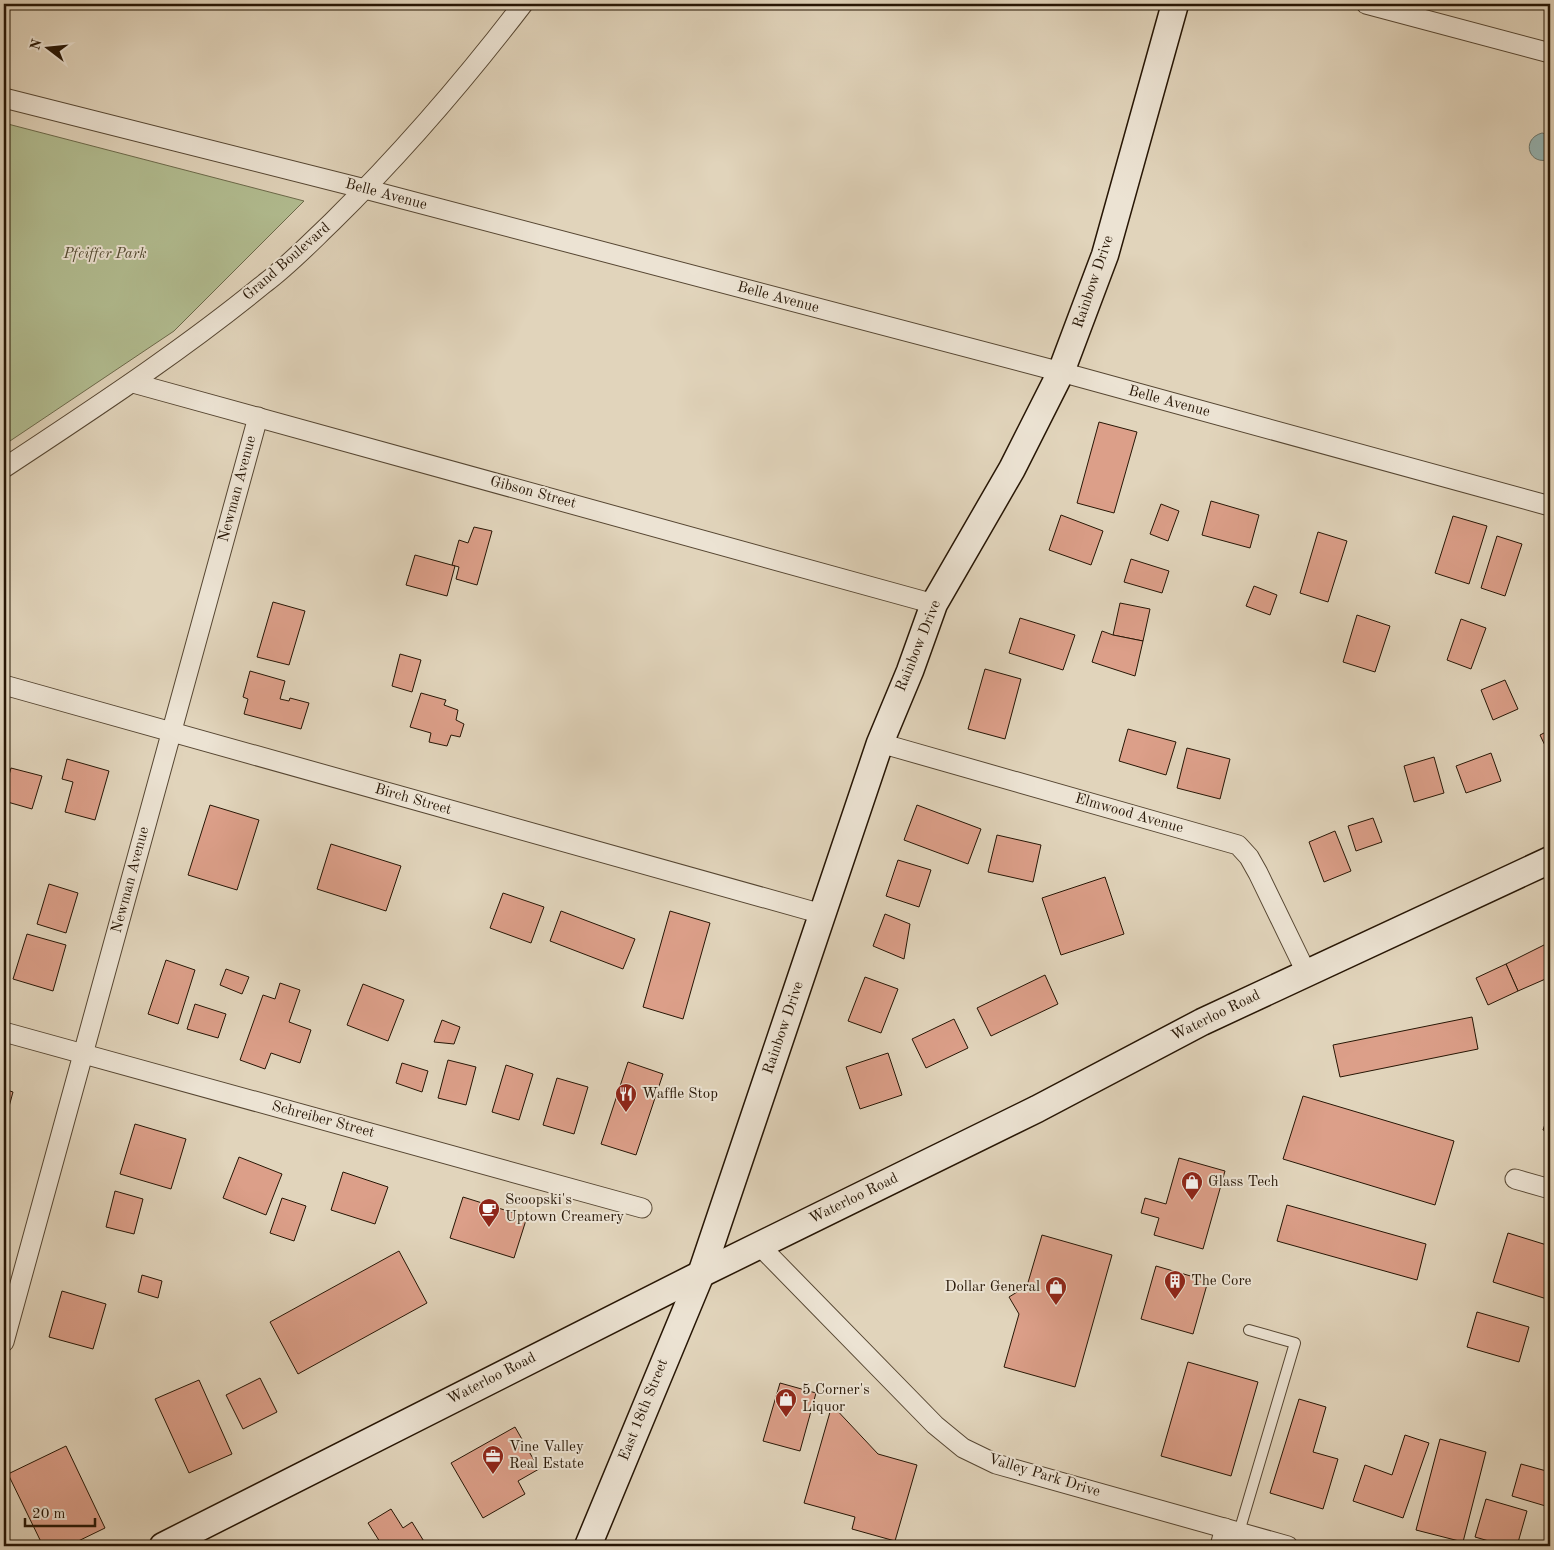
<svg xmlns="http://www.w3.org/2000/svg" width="1554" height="1550" viewBox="0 0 1554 1550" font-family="'Old Standard TT',serif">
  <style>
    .green { fill: #b2bd91; stroke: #6c6a4b }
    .water { fill: #96b7b7; stroke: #6a7770 }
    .building { fill: #dc9f89; stroke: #271605 }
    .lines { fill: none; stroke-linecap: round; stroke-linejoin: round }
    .service-casing { stroke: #564632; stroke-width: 12 }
    .minor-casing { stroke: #564632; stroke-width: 21 }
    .secondary-casing { stroke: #271605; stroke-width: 29 }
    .service { stroke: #ece3d3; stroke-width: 10 }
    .minor { stroke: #ece3d3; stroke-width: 19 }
    .secondary { stroke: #ece3d3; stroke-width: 26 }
    .labels { text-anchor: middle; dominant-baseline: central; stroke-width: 4; stroke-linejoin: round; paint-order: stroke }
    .street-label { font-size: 15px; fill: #271605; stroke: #ece3d3 }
    .park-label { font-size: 15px; font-style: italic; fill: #51482f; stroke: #ece3d3 }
    .poi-label { font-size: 15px; fill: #271605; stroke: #ece3d3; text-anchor: start }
  </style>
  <rect width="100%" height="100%" fill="#e1d4bb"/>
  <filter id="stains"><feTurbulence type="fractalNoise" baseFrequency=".004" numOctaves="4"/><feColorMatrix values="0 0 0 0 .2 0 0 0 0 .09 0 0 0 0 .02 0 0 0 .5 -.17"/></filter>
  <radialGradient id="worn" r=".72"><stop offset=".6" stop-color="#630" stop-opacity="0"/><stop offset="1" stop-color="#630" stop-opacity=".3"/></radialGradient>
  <path class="green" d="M 4,123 L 304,201 L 174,331 L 4,445 Z"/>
  <path class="water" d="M 1542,133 L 1550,135 L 1550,159 C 1529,167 1520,139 1542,133 Z"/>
  <g class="building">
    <path d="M 1099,422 L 1137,432 L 1114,513 L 1077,503 Z"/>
    <path d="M 1211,501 L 1259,515 L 1250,548 L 1202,535 Z"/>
    <path d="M 1161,504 L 1179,511 L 1168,541 L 1150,534 Z"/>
    <path d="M 1061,515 L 1103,531 L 1091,565 L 1049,550 Z"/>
    <path d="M 1453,516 L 1487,526 L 1469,584 L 1435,573 Z"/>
    <path d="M 474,527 L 492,531 L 477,585 L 456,579 L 459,567 L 452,565 L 459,540 L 468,543 Z"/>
    <path d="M 1318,532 L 1347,541 L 1328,602 L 1300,593 Z"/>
    <path d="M 1497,536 L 1522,544 L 1505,596 L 1481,588 Z"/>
    <path d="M 415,555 L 455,566 L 447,596 L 406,585 Z"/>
    <path d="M 1131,559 L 1169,571 L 1162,593 L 1124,582 Z"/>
    <path d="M 1254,586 L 1277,595 L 1270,615 L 1246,606 Z"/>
    <path d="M 273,602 L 305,611 L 289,665 L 257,657 Z"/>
    <path d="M 1120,603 L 1150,609 L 1143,641 L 1113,635 Z"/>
    <path d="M 1357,615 L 1390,626 L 1375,672 L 1343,662 Z"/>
    <path d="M 1020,618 L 1075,635 L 1063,670 L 1009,653 Z"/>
    <path d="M 1461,619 L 1486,628 L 1471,669 L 1447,660 Z"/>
    <path d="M 1102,631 L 1113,635 L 1143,641 L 1135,676 L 1092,662 Z"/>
    <path d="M 400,654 L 421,660 L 412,692 L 392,686 Z"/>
    <path d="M 985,669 L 1021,679 L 1005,739 L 968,729 Z"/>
    <path d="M 250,671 L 285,681 L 280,699 L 289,701 L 290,698 L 309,703 L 301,729 L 244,714 L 248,699 L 243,697 Z"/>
    <path d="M 1505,680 L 1518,709 L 1493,720 L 1481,690 Z"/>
    <path d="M 421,693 L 446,700 L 444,705 L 458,710 L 456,720 L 464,724 L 460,737 L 451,735 L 447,746 L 429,742 L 431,733 L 410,727 Z"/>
    <path d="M 1128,729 L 1176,742 L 1166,775 L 1119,761 Z"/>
    <path d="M 1550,730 L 1550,756 L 1540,735 Z"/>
    <path d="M 1187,748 L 1230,759 L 1220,799 L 1177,788 Z"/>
    <path d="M 1491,753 L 1501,781 L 1466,793 L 1456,766 Z"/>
    <path d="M 1434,757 L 1444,793 L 1414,802 L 1404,766 Z"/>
    <path d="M 67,759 L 109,771 L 95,820 L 65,812 L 73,782 L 62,779 Z"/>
    <path d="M 11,768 L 42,776 L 32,809 L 4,801 L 4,793 Z"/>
    <path d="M 210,805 L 259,820 L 237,890 L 188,875 Z"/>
    <path d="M 917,805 L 981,829 L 968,864 L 904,840 Z"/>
    <path d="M 1373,818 L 1382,842 L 1356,851 L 1348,826 Z"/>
    <path d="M 1335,831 L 1351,871 L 1324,882 L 1309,842 Z"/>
    <path d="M 997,835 L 1041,845 L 1033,882 L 988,872 Z"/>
    <path d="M 331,844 L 401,866 L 386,911 L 317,889 Z"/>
    <path d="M 898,860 L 931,870 L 919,907 L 886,896 Z"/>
    <path d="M 1105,877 L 1124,934 L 1061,955 L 1042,898 Z"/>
    <path d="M 49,884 L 78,893 L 66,933 L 37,924 Z"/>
    <path d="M 503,893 L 544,907 L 531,943 L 490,928 Z"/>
    <path d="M 561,911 L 635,939 L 623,969 L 550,941 Z"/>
    <path d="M 670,911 L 710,923 L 683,1019 L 643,1007 Z"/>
    <path d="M 885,914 L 910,924 L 904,959 L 873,946 Z"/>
    <path d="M 27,934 L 66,945 L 53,991 L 13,979 Z"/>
    <path d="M 1550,942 L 1550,977 L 1518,991 L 1506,964 Z"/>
    <path d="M 166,960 L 195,970 L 178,1024 L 148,1014 Z"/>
    <path d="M 1506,964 L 1518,991 L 1488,1005 L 1476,978 Z"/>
    <path d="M 226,969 L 249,977 L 242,994 L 220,985 Z"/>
    <path d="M 1045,975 L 1058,1004 L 991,1036 L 977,1008 Z"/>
    <path d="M 865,977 L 898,989 L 881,1033 L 848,1021 Z"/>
    <path d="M 280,983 L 300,990 L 289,1022 L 311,1030 L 300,1063 L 271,1053 L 265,1069 L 240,1060 L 263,995 L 275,999 Z"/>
    <path d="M 363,984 L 404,1000 L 388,1041 L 347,1025 Z"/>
    <path d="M 195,1004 L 226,1014 L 218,1038 L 187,1029 Z"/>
    <path d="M 1472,1017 L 1478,1049 L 1340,1077 L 1333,1045 Z"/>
    <path d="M 954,1019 L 968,1048 L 926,1068 L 912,1039 Z"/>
    <path d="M 442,1020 L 460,1027 L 454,1044 L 434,1042 Z"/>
    <path d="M 888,1053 L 902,1095 L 860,1109 L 846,1067 Z"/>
    <path d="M 448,1060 L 476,1067 L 466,1105 L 438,1098 Z"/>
    <path d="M 628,1062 L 663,1074 L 636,1155 L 601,1144 Z"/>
    <path d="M 402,1063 L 428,1071 L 422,1092 L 396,1083 Z"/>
    <path d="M 506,1065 L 533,1074 L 519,1120 L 492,1112 Z"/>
    <path d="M 557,1078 L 588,1087 L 574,1134 L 543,1125 Z"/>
    <path d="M 4,1089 L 13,1092 L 4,1125 Z"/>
    <path d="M 1303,1096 L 1454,1141 L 1435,1205 L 1283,1159 Z"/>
    <path d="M 1550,1109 L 1550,1132 L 1543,1130 Z"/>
    <path d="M 135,1124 L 186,1139 L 171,1189 L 120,1174 Z"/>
    <path d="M 239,1157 L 282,1174 L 266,1215 L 223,1198 Z"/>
    <path d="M 1179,1158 L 1225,1171 L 1203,1249 L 1154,1235 L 1159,1218 L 1141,1213 L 1145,1198 L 1166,1204 Z"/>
    <path d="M 343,1172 L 388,1187 L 375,1224 L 331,1210 Z"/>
    <path d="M 115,1191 L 143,1199 L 134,1234 L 106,1227 Z"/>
    <path d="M 463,1197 L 527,1217 L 514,1258 L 450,1238 Z"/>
    <path d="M 282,1198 L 306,1206 L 294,1241 L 270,1233 Z"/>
    <path d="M 1287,1205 L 1426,1244 L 1417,1280 L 1277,1241 Z"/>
    <path d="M 1508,1233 L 1550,1246 L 1550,1300 L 1493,1282 Z"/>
    <path d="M 1042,1235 L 1112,1255 L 1075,1387 L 1004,1367 L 1019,1314 L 1009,1297 L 1027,1286 Z"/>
    <path d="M 399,1251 L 427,1303 L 298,1374 L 270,1322 Z"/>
    <path d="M 1156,1266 L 1208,1281 L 1193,1334 L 1141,1319 Z"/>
    <path d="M 142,1275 L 162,1281 L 158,1298 L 138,1292 Z"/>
    <path d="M 62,1291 L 106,1304 L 93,1349 L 49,1337 Z"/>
    <path d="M 1477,1312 L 1529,1327 L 1519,1362 L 1467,1347 Z"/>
    <path d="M 1188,1362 L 1258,1382 L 1231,1476 L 1161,1456 Z"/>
    <path d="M 260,1378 L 277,1412 L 243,1429 L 226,1395 Z"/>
    <path d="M 199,1380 L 232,1454 L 189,1473 L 155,1399 Z"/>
    <path d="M 780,1383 L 816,1393 L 800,1451 L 763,1441 Z"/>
    <path d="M 1299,1399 L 1326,1407 L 1313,1452 L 1338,1459 L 1323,1509 L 1270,1493 Z"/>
    <path d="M 832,1405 L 878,1454 L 917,1465 L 895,1541 L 852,1529 L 855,1517 L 804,1503 Z"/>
    <path d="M 515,1427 L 539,1469 L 518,1481 L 525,1494 L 483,1518 L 451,1463 Z"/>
    <path d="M 1405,1435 L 1429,1443 L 1403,1518 L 1353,1501 L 1365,1465 L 1392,1475 Z"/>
    <path d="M 1440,1439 L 1486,1452 L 1463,1542 L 1416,1530 Z"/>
    <path d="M 66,1446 L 105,1528 L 68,1546 L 43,1546 L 8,1474 Z"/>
    <path d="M 1521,1464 L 1550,1472 L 1550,1502 L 1549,1507 L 1512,1496 Z"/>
    <path d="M 1486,1499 L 1527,1511 L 1517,1546 L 1506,1546 L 1475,1537 Z"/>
    <path d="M 391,1509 L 403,1528 L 412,1522 L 425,1543 L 420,1546 L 374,1546 L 380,1542 L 368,1523 Z"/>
    <path d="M 305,1541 L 308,1546 L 295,1546 Z"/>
  </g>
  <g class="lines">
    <g class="service-casing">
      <path id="service" d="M 1239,1532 L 1295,1343 L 1249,1330"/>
    </g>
    <g class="minor-casing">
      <g id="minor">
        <path d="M 1366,4 L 1550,53"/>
        <path d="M 4,98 L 365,189 L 1061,372 L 1550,506"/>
        <path d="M 133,383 L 934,604"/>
        <path d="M 4,468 C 93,409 182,351 265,283 C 289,265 310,243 332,222 C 401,154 464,81 523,4"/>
        <path d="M 4,685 L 822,914"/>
        <path d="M 880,743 L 1238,845 L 1249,857 L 1258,873 L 1306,972"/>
        <path d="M 4,1032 L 642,1208"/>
        <path d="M 1515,1179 L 1550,1189"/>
        <path d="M 759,1245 L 935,1425 L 963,1448 L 996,1464 L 1288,1546"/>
        <path d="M 4,1342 L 258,417"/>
        <path d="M 1220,1546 L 1225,1528"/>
      </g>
    </g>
    <g class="secondary-casing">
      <g id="secondary">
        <path d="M 163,1546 L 701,1274 L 1037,1109 L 1202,1022 L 1550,860"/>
        <path d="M 588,1546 L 701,1274 L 880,743 L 910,671 L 934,604 L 1012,469 L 1061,372 L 1105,255 L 1175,4"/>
      </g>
    </g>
    <use href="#service" class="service"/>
    <use href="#minor" class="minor"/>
    <use href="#secondary" class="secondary"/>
  </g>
  <defs>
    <g id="restaurant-pin" transform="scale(1.125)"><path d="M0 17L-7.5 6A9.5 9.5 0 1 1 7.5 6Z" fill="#8f2418" stroke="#ece3d3"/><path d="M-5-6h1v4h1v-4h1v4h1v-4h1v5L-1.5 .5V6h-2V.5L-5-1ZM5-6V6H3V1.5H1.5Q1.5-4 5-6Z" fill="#fff"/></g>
    <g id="shop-pin" transform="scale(1.125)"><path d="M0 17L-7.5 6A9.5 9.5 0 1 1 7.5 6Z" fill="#8f2418" stroke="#ece3d3"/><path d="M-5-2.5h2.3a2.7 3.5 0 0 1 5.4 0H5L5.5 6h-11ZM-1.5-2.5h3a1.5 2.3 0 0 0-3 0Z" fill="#fff"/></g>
    <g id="cafe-pin" transform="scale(1.125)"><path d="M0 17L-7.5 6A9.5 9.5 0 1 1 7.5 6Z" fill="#8f2418" stroke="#ece3d3"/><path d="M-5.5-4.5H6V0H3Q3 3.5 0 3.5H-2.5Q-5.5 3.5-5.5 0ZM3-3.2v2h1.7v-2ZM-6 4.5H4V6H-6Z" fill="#fff"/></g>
    <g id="building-pin" transform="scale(1.125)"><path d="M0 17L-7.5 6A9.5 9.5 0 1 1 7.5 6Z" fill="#8f2418" stroke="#ece3d3"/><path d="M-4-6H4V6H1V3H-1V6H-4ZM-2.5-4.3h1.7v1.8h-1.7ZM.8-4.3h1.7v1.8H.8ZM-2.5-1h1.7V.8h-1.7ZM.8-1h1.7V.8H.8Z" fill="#fff"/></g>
    <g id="office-pin" transform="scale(1.125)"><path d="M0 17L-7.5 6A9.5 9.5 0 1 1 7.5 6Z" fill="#8f2418" stroke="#ece3d3"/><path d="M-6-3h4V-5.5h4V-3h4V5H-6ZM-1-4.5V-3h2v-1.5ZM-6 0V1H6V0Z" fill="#fff"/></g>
  </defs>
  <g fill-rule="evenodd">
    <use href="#restaurant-pin" x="626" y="1094"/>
    <use href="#shop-pin" x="1192" y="1182"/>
    <use href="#cafe-pin" x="489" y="1209"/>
    <use href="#building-pin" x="1175" y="1281"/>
    <use href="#shop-pin" x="1056" y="1287"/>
    <use href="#shop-pin" x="786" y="1399"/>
    <use href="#office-pin" x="493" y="1456"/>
  </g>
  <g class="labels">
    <g class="street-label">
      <text transform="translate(386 195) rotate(15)">Belle Avenue</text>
      <text transform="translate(287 262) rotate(-41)">Grand Boulevard</text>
      <text transform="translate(1094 282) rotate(-71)">Rainbow Drive</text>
      <text transform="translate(778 298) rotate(15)">Belle Avenue</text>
      <text transform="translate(1169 402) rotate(15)">Belle Avenue</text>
      <text transform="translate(238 489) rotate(-75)">Newman Avenue</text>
      <text transform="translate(533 493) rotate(15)">Gibson Street</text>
      <text transform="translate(919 646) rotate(-68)">Rainbow Drive</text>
      <text transform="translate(413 800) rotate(16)">Birch Street</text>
      <text transform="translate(1129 814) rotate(16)">Elmwood Avenue</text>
      <text transform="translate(131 880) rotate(-75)">Newman Avenue</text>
      <text transform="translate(1216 1016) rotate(-26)">Waterloo Road</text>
      <text transform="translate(784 1028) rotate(-71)">Rainbow Drive</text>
      <text transform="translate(323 1120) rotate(15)">Schreiber Street</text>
      <text transform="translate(854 1199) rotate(-26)">Waterloo Road</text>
      <text transform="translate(492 1379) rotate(-27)">Waterloo Road</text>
      <text transform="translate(644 1410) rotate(-68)">East 18th Street</text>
      <text transform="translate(1044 1476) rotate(17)">Valley Park Drive</text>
    </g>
    <g class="park-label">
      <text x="105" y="254">Pfeiffer Park</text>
    </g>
    <g class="poi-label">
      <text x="642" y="1094">Waffle Stop</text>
      <text x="1208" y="1182">Glass Tech</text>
      <text x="505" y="1200">Scoopski's<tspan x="505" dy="17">Uptown Creamery</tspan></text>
      <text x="1191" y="1281">The Core</text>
      <text x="1040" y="1287" text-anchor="end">Dollar General</text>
      <text x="802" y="1390">5 Corner's<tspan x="802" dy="17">Liquor</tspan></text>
      <text x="509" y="1447">Vine Valley<tspan x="509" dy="17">Real Estate</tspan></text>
    </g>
  </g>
  <rect width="1554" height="1550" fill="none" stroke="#e1d4bb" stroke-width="20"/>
  <rect x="5" y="5" width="1544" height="1540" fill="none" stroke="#271605" stroke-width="2.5"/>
  <rect x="10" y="10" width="1534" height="1530" fill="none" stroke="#271605"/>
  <g transform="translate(48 48) rotate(286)" stroke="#ece3d3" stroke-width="4" paint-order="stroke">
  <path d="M0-4L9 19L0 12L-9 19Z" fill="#271605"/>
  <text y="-8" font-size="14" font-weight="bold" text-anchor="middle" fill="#271605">N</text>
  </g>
  <path d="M25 1518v8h70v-8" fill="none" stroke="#271605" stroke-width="2.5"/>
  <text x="32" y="1518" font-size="15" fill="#271605" stroke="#ece3d3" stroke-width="4" paint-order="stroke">20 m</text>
  <rect width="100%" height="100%" filter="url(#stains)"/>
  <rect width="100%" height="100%" fill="url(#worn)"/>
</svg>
